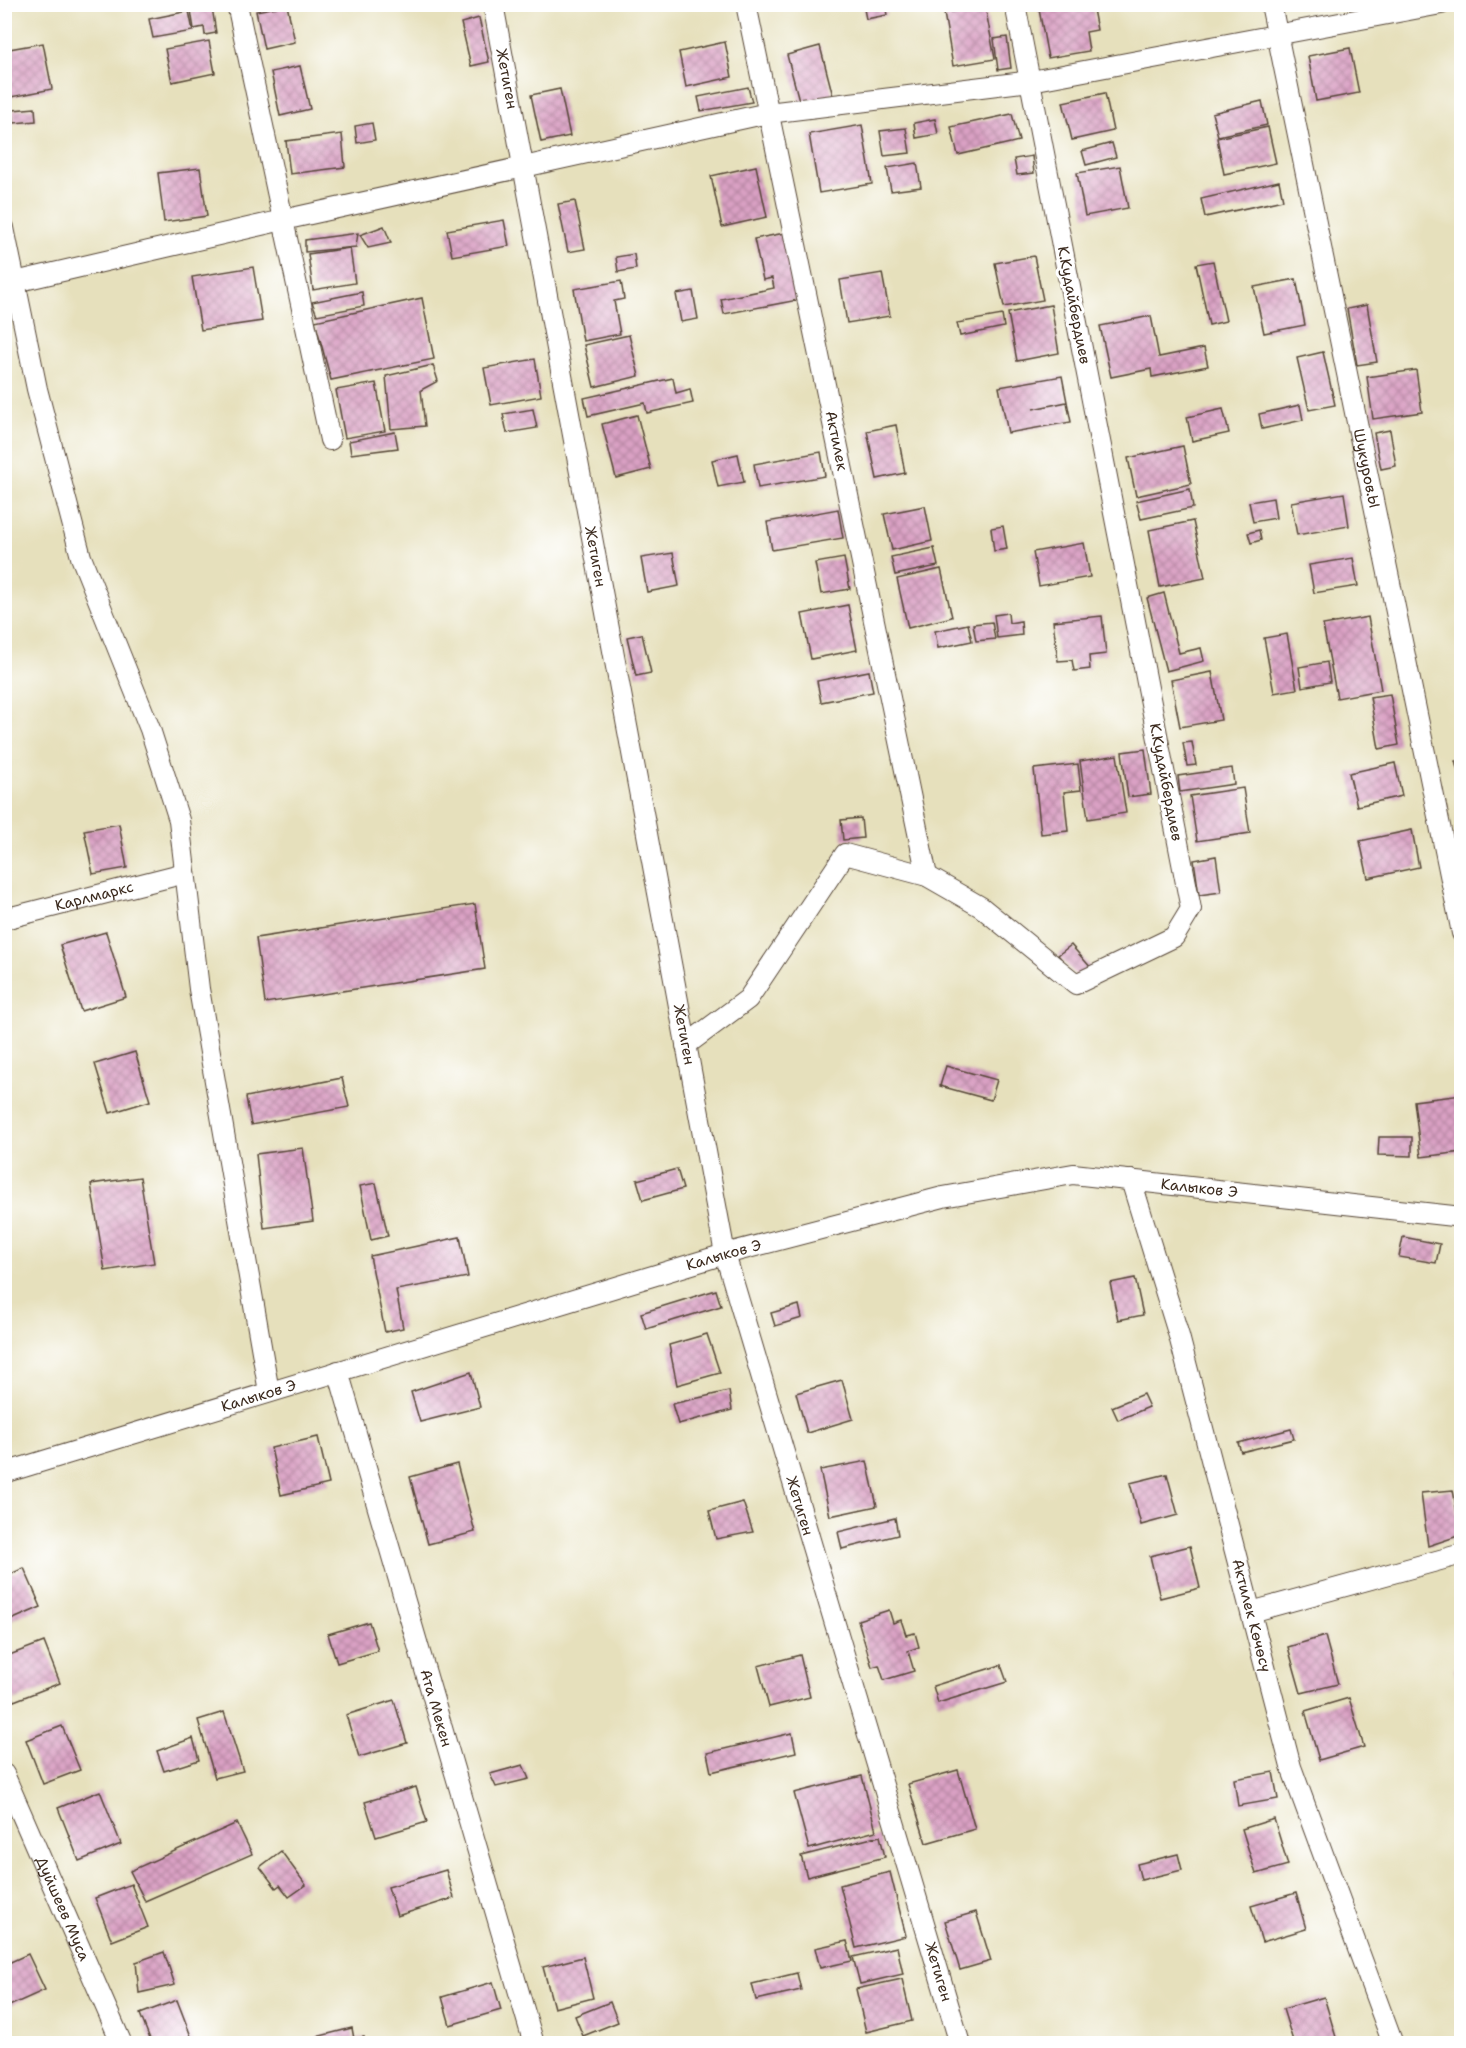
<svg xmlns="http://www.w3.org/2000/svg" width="1466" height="2048" viewBox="0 0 1466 2048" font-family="'Shantell Sans',sans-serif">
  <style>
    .building { fill: url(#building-cross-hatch) }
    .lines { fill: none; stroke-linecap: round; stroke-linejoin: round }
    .minor-casing { stroke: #554536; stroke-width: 22 }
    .minor { stroke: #fff; stroke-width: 20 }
    .labels { text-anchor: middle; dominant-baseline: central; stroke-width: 6; stroke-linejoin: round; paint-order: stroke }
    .street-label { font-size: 15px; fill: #3b2a1e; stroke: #fff }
  </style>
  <defs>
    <pattern id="building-cross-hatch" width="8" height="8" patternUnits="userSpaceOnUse" patternTransform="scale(1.5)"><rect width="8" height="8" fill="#daa1c4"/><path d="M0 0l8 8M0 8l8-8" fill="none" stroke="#b2839f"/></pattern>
  </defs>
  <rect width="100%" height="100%" fill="#fff"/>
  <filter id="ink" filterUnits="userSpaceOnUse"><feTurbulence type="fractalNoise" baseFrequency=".0167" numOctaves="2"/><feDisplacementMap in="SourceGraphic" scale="12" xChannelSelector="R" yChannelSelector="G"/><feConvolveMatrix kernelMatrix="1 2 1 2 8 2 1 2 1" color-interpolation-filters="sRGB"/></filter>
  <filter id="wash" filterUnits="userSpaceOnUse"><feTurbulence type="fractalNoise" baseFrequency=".008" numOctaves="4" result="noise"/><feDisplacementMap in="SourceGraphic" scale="24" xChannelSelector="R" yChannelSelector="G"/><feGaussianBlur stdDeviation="1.35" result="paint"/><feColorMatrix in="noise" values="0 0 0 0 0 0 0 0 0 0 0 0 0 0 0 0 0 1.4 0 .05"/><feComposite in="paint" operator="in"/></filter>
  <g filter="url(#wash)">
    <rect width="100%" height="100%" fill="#e6e0bc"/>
    <g id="blocks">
      <g class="building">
        <path d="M 416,4 L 437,4 L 437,5 L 417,10 Z"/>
        <path d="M 863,4 L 885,4 L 887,15 L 866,19 Z"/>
        <path d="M 1038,4 L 1092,4 L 1097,30 L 1086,32 L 1089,51 L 1048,58 Z"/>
        <path d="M 287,5 L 295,42 L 264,49 L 256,11 Z"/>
        <path d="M 985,6 L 995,59 L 953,66 L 944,13 Z"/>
        <path d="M 212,7 L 216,33 L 205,35 L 204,27 L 194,29 L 191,10 Z"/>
        <path d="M 189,11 L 193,31 L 153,38 L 149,19 Z"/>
        <path d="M 479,18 L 489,62 L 471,66 L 461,23 Z"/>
        <path d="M 1007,37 L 1011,68 L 998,70 L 994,39 Z"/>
        <path d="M 209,41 L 215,73 L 172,82 L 165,49 Z"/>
        <path d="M 725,42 L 732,77 L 686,87 L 679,52 Z"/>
        <path d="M 43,43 L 52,89 L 11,97 L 4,62 L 4,50 Z"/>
        <path d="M 820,46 L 833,96 L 800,104 L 787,55 Z"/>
        <path d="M 1350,48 L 1359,93 L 1316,101 L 1308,56 Z"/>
        <path d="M 300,66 L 310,109 L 280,116 L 271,72 Z"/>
        <path d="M 748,87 L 752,102 L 701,111 L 698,97 Z"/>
        <path d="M 560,89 L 570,136 L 541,142 L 531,95 Z"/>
        <path d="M 1105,93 L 1113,131 L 1072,140 L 1063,102 Z"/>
        <path d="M 1262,101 L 1267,125 L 1218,136 L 1212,113 Z"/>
        <path d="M 35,108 L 36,121 L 14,123 L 13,110 Z"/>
        <path d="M 1012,114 L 1019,141 L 958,155 L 951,127 Z"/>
        <path d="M 935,119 L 938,134 L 916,138 L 914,123 Z"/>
        <path d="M 372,123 L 375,140 L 357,143 L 355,126 Z"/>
        <path d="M 862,125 L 872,184 L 819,193 L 809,134 Z"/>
        <path d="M 1268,127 L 1276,163 L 1224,174 L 1217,138 Z"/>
        <path d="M 906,128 L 910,153 L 884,156 L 880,131 Z"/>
        <path d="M 342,134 L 345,167 L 290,174 L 286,141 Z"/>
        <path d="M 1112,143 L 1116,157 L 1086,165 L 1082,151 Z"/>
        <path d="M 1032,156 L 1034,173 L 1017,175 L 1014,159 Z"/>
        <path d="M 917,163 L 921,187 L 891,191 L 887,168 Z"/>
        <path d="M 756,166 L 767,217 L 722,227 L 711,176 Z"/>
        <path d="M 1120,166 L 1128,208 L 1085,216 L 1077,173 Z"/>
        <path d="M 200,168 L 207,216 L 164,222 L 158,173 Z"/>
        <path d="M 1279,181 L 1283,200 L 1205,217 L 1201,199 Z"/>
        <path d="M 575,201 L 585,249 L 568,252 L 558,204 Z"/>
        <path d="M 504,220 L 509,246 L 452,256 L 447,230 Z"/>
        <path d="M 384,226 L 391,243 L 368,248 L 360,235 Z"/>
        <path d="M 358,233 L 356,247 L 305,252 L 305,240 Z"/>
        <path d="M 785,233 L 798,300 L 724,314 L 721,299 L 774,288 L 772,278 L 763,280 L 754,239 Z"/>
        <path d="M 350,248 L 355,283 L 313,290 L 308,254 Z"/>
        <path d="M 634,254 L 636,269 L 618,272 L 616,257 Z"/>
        <path d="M 1034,256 L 1043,300 L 1004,307 L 995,263 Z"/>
        <path d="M 1213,261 L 1226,321 L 1209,325 L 1196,264 Z"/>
        <path d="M 253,267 L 262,321 L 201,330 L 192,277 Z"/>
        <path d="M 882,273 L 890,316 L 847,323 L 840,280 Z"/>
        <path d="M 1296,279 L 1305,325 L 1264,333 L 1254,287 Z"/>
        <path d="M 621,281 L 624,299 L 614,301 L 620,334 L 583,341 L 574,289 Z"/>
        <path d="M 693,291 L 698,319 L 681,322 L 676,294 Z"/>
        <path d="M 362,292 L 364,306 L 317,315 L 312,302 Z"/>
        <path d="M 422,298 L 434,359 L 331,380 L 315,321 Z"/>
        <path d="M 1051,305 L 1059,353 L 1017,361 L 1008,313 Z"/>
        <path d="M 1367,305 L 1377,362 L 1357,365 L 1347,309 Z"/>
        <path d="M 1002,315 L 1004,327 L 960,336 L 957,323 Z"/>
        <path d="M 1151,316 L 1159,357 L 1204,348 L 1208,366 L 1152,377 L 1151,369 L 1111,377 L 1100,326 Z"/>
        <path d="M 629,335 L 639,376 L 594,387 L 584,345 Z"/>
        <path d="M 1323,352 L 1335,405 L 1309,410 L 1297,358 Z"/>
        <path d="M 535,359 L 541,396 L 491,405 L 484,368 Z"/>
        <path d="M 433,365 L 438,381 L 421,390 L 425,426 L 391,429 L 386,376 Z"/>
        <path d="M 1416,370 L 1422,412 L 1373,419 L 1367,377 Z"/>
        <path d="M 1062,376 L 1067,402 L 1033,409 L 1067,402 L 1071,422 L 1008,433 L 999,387 Z"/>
        <path d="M 673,378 L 676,393 L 690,389 L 693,403 L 647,413 L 645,403 L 588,416 L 584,398 Z"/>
        <path d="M 376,383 L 385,431 L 345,438 L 336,390 Z"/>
        <path d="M 1300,405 L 1303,420 L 1262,429 L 1259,414 Z"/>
        <path d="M 533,409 L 537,428 L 507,433 L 503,414 Z"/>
        <path d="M 1223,409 L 1229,433 L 1192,441 L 1187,417 Z"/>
        <path d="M 637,415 L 651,469 L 616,478 L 602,424 Z"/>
        <path d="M 896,425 L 905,473 L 877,479 L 867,431 Z"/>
        <path d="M 1390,430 L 1396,466 L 1381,469 L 1374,433 Z"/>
        <path d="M 395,432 L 398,448 L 351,454 L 349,441 Z"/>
        <path d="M 1183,446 L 1191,484 L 1136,496 L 1128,458 Z"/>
        <path d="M 821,452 L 825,476 L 758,488 L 754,464 Z"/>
        <path d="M 738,454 L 744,482 L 718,487 L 712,460 Z"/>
        <path d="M 1190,489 L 1193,508 L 1141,519 L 1136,501 Z"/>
        <path d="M 1344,493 L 1349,526 L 1297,535 L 1291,502 Z"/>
        <path d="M 1273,498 L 1276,518 L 1253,522 L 1249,502 Z"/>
        <path d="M 925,506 L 932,541 L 892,550 L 884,514 Z"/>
        <path d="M 838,509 L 843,538 L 772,550 L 767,522 Z"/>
        <path d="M 1193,521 L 1205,578 L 1160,587 L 1149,530 Z"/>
        <path d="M 1003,526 L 1007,549 L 994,551 L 991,528 Z"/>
        <path d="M 1259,530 L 1261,540 L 1251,543 L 1248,533 Z"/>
        <path d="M 1084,543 L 1090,577 L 1039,586 L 1033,552 Z"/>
        <path d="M 934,548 L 938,566 L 895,575 L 891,557 Z"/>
        <path d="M 673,553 L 679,586 L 647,592 L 641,558 Z"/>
        <path d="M 844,558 L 850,589 L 821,594 L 815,563 Z"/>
        <path d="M 1353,558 L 1358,586 L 1314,593 L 1309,565 Z"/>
        <path d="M 941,569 L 952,617 L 908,628 L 897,579 Z"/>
        <path d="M 1164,593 L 1179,653 L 1201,648 L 1204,661 L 1166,671 L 1147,598 Z"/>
        <path d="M 848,605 L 857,650 L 811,659 L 802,614 Z"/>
        <path d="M 1008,613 L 1009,623 L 1021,621 L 1022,635 L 997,638 L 994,615 Z"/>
        <path d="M 1102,616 L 1106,654 L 1089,656 L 1090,669 L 1074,671 L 1072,660 L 1058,661 L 1053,621 Z"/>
        <path d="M 1368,617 L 1381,690 L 1337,698 L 1323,625 Z"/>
        <path d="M 992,622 L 995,639 L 976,641 L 973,624 Z"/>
        <path d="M 968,624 L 972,641 L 938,648 L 935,631 Z"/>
        <path d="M 642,634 L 651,673 L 636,676 L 627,637 Z"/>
        <path d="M 1287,634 L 1297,689 L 1274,693 L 1264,638 Z"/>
        <path d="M 1327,662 L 1330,682 L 1302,687 L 1299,667 Z"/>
        <path d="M 869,671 L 873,692 L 821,702 L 817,681 Z"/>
        <path d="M 1212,672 L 1221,720 L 1180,727 L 1171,680 Z"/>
        <path d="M 1390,694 L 1399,745 L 1379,749 L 1370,697 Z"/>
        <path d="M 1192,742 L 1196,765 L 1187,766 L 1183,743 Z"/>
        <path d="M 1145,749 L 1151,794 L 1128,797 L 1122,752 Z"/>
        <path d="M 1117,755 L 1126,813 L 1088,819 L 1080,761 Z"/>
        <path d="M 1462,760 L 1462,782 L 1461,782 L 1455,761 Z"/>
        <path d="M 1395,763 L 1402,796 L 1357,806 L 1349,773 Z"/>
        <path d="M 1078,764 L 1081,790 L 1064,792 L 1068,831 L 1041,834 L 1034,769 Z"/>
        <path d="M 1232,768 L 1234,784 L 1180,792 L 1178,776 Z"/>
        <path d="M 1243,788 L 1250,833 L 1197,841 L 1190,796 Z"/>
        <path d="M 861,818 L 863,838 L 843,840 L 841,820 Z"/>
        <path d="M 119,824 L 127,868 L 93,874 L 84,830 Z"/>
        <path d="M 1412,830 L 1419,867 L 1368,878 L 1360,841 Z"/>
        <path d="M 1216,856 L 1221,892 L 1199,895 L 1194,860 Z"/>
        <path d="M 475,904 L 485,969 L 265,1003 L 256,938 Z"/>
        <path d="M 106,932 L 126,997 L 81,1011 L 60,945 Z"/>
        <path d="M 1071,945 L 1092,969 L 1080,980 L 1058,955 Z"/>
        <path d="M 135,1052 L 150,1101 L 110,1113 L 95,1064 Z"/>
        <path d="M 946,1066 L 997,1080 L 991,1100 L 940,1086 Z"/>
        <path d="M 342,1078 L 349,1107 L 251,1125 L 246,1097 Z"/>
        <path d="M 1462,1095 L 1462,1152 L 1421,1157 L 1414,1101 Z"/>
        <path d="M 1379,1137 L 1412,1137 L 1412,1156 L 1378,1155 Z"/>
        <path d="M 303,1148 L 313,1221 L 264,1228 L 256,1154 Z"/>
        <path d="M 677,1169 L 683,1189 L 643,1200 L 637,1180 Z"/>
        <path d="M 140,1177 L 154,1263 L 105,1271 L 91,1184 Z"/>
        <path d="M 376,1183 L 388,1236 L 371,1240 L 360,1186 Z"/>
        <path d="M 460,1237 L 468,1277 L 396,1290 L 403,1328 L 385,1332 L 370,1256 Z"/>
        <path d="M 1403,1237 L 1440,1244 L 1436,1263 L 1399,1257 Z"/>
        <path d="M 1135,1278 L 1143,1315 L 1118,1320 L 1110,1283 Z"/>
        <path d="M 716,1290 L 721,1306 L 646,1329 L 641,1313 Z"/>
        <path d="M 799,1305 L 802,1318 L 775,1326 L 771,1313 Z"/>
        <path d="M 707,1334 L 720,1373 L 677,1385 L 669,1345 Z"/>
        <path d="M 471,1372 L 480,1407 L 420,1422 L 411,1392 Z"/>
        <path d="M 842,1380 L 853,1419 L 807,1433 L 796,1393 Z"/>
        <path d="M 729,1391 L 732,1410 L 678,1424 L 672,1404 Z"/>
        <path d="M 1143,1394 L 1149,1407 L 1118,1420 L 1112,1407 Z"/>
        <path d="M 1291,1429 L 1294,1439 L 1241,1452 L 1238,1443 Z"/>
        <path d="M 318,1437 L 329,1484 L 281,1495 L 271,1448 Z"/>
        <path d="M 867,1461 L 877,1506 L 830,1516 L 820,1470 Z"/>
        <path d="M 457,1464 L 475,1532 L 428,1544 L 410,1477 Z"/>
        <path d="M 1167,1474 L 1178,1515 L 1141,1525 L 1130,1483 Z"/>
        <path d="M 1453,1490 L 1461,1535 L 1428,1546 L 1421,1493 Z"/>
        <path d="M 743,1502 L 753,1532 L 716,1539 L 709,1511 Z"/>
        <path d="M 895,1518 L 898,1535 L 842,1549 L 838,1532 Z"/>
        <path d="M 1190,1546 L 1200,1588 L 1160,1598 L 1150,1556 Z"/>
        <path d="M 24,1568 L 41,1607 L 4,1623 L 4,1577 Z"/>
        <path d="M 889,1610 L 893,1623 L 901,1620 L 906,1635 L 915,1633 L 919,1647 L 908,1651 L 914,1671 L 884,1680 L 879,1665 L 872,1667 L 858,1620 Z"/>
        <path d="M 369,1622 L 378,1651 L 337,1663 L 328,1634 Z"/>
        <path d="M 1325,1636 L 1338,1684 L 1301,1693 L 1288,1647 Z"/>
        <path d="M 44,1642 L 60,1683 L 14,1701 L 4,1678 L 4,1657 Z"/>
        <path d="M 800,1655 L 810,1697 L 769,1707 L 758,1666 Z"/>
        <path d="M 1001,1665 L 1007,1682 L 938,1703 L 933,1686 Z"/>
        <path d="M 1462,1666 L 1462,1692 L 1461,1692 L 1454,1669 Z"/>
        <path d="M 1349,1698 L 1364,1747 L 1319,1760 L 1305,1711 Z"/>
        <path d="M 394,1700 L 407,1743 L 359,1757 L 346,1715 Z"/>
        <path d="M 224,1712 L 243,1771 L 215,1778 L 198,1720 Z"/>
        <path d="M 62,1726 L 80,1770 L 43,1784 L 26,1740 Z"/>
        <path d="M 792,1733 L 796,1752 L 711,1772 L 707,1753 Z"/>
        <path d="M 193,1738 L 199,1760 L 164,1771 L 157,1751 Z"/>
        <path d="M 523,1765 L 529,1779 L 496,1787 L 490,1774 Z"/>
        <path d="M 958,1770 L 975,1829 L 926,1843 L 908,1784 Z"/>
        <path d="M 1273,1772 L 1278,1799 L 1238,1806 L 1234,1779 Z"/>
        <path d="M 862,1776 L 876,1831 L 809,1849 L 794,1793 Z"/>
        <path d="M 416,1787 L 427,1822 L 376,1837 L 365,1802 Z"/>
        <path d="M 100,1791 L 121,1844 L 79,1861 L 58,1808 Z"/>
        <path d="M 1274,1819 L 1288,1865 L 1256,1874 L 1242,1829 Z"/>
        <path d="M 237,1823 L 252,1854 L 145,1901 L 130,1871 Z"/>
        <path d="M 880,1836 L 885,1857 L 807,1877 L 801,1856 Z"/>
        <path d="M 281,1851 L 306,1885 L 289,1897 L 280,1885 L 276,1888 L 260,1867 Z"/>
        <path d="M 1178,1854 L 1182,1870 L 1141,1880 L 1137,1864 Z"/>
        <path d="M 446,1870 L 454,1898 L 397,1916 L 388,1887 Z"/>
        <path d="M 890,1872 L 906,1936 L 856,1948 L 840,1885 Z"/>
        <path d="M 131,1884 L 148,1927 L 112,1941 L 95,1898 Z"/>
        <path d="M 1296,1893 L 1306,1929 L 1262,1942 L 1251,1906 Z"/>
        <path d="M 976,1912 L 991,1961 L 960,1970 L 945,1921 Z"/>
        <path d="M 847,1941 L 852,1961 L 820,1968 L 815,1948 Z"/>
        <path d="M 897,1947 L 903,1974 L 860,1984 L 853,1957 Z"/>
        <path d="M 164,1952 L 175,1985 L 139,1993 L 136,1962 Z"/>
        <path d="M 28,1954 L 45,1990 L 7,2007 L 4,2002 L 4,1965 Z"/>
        <path d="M 583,1957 L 593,1998 L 554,2008 L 543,1967 Z"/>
        <path d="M 797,1973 L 801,1990 L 756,2000 L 752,1984 Z"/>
        <path d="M 902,1979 L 912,2021 L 866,2032 L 856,1989 Z"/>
        <path d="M 493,1982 L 501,2010 L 450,2025 L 442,1997 Z"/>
        <path d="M 1324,1997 L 1338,2044 L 1294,2044 L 1283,2009 Z"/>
        <path d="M 177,2000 L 194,2044 L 152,2044 L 140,2014 Z"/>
        <path d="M 610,2002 L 618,2022 L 583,2036 L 575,2016 Z"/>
        <path d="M 352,2028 L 354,2039 L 364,2037 L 365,2044 L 318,2044 L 316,2037 Z"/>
      </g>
    </g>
  </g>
  <g filter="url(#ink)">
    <use href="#blocks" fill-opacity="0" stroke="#554536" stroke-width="1.5"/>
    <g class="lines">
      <g class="minor-casing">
        <g id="minor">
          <path d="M 237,4 L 330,440"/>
          <path id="s1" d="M 493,4 L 725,1254 L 960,2044"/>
          <path id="s2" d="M 746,4 L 927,876"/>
          <path id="s3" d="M 1271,4 L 1462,933"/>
          <path d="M 4,228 L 37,389 L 81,557 L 150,729 L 179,820 L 199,989 L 269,1392"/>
          <path d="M 15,282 L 283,220 L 768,113 L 1031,81 L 1441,4"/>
          <path id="s4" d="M 4,919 L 185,873"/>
          <path d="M 686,1045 L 748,999 L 845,854 L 927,876 L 981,907 L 1076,984 L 1174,937 L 1191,909 L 1015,4"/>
          <path id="s5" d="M 1131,1180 L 1179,1336 L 1291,1767 L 1393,2044"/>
          <path id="s6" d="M 338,1371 L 534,2044"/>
          <path id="s7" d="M 4,1473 L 725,1254 L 943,1197 L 1073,1174 L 1462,1217"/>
          <path d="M 1251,1612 L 1462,1554"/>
          <path id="s8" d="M 4,1774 L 122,2044"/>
        </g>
      </g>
      <use href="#minor" class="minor"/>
    </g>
  </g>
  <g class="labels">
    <g class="street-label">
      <text stroke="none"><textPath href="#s1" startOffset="76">Жетиген</textPath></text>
      <text transform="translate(1074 305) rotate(79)">К.Кудайбердиев</text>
      <text stroke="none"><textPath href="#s2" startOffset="446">Актилек</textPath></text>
      <text stroke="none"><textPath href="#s3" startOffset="474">Шукуров.Ы</textPath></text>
      <text stroke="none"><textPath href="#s1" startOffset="562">Жетиген</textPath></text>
      <text transform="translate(1166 782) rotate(79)">К.Кудайбердиев</text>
      <text stroke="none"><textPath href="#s4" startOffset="93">Карлмаркс</textPath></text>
      <text stroke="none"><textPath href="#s1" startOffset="1048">Жетиген</textPath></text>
      <text stroke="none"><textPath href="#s7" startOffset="1238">Калыков Э</textPath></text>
      <text stroke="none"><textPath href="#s7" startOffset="752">Калыков Э</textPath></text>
      <text stroke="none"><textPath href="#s7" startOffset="266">Калыков Э</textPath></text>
      <text stroke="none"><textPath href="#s1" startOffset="1534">Жетиген</textPath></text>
      <text stroke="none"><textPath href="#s5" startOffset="452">Актилек Көчөсү</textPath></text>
      <text stroke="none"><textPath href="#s6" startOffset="351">Ата Мекен</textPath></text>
      <text stroke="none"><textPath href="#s8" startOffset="147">Дуйшеев Муса</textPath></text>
      <text stroke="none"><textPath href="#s1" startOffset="2020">Жетиген</textPath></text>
    </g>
  </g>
  <rect width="1466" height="2048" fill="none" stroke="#fff" stroke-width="24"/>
</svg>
